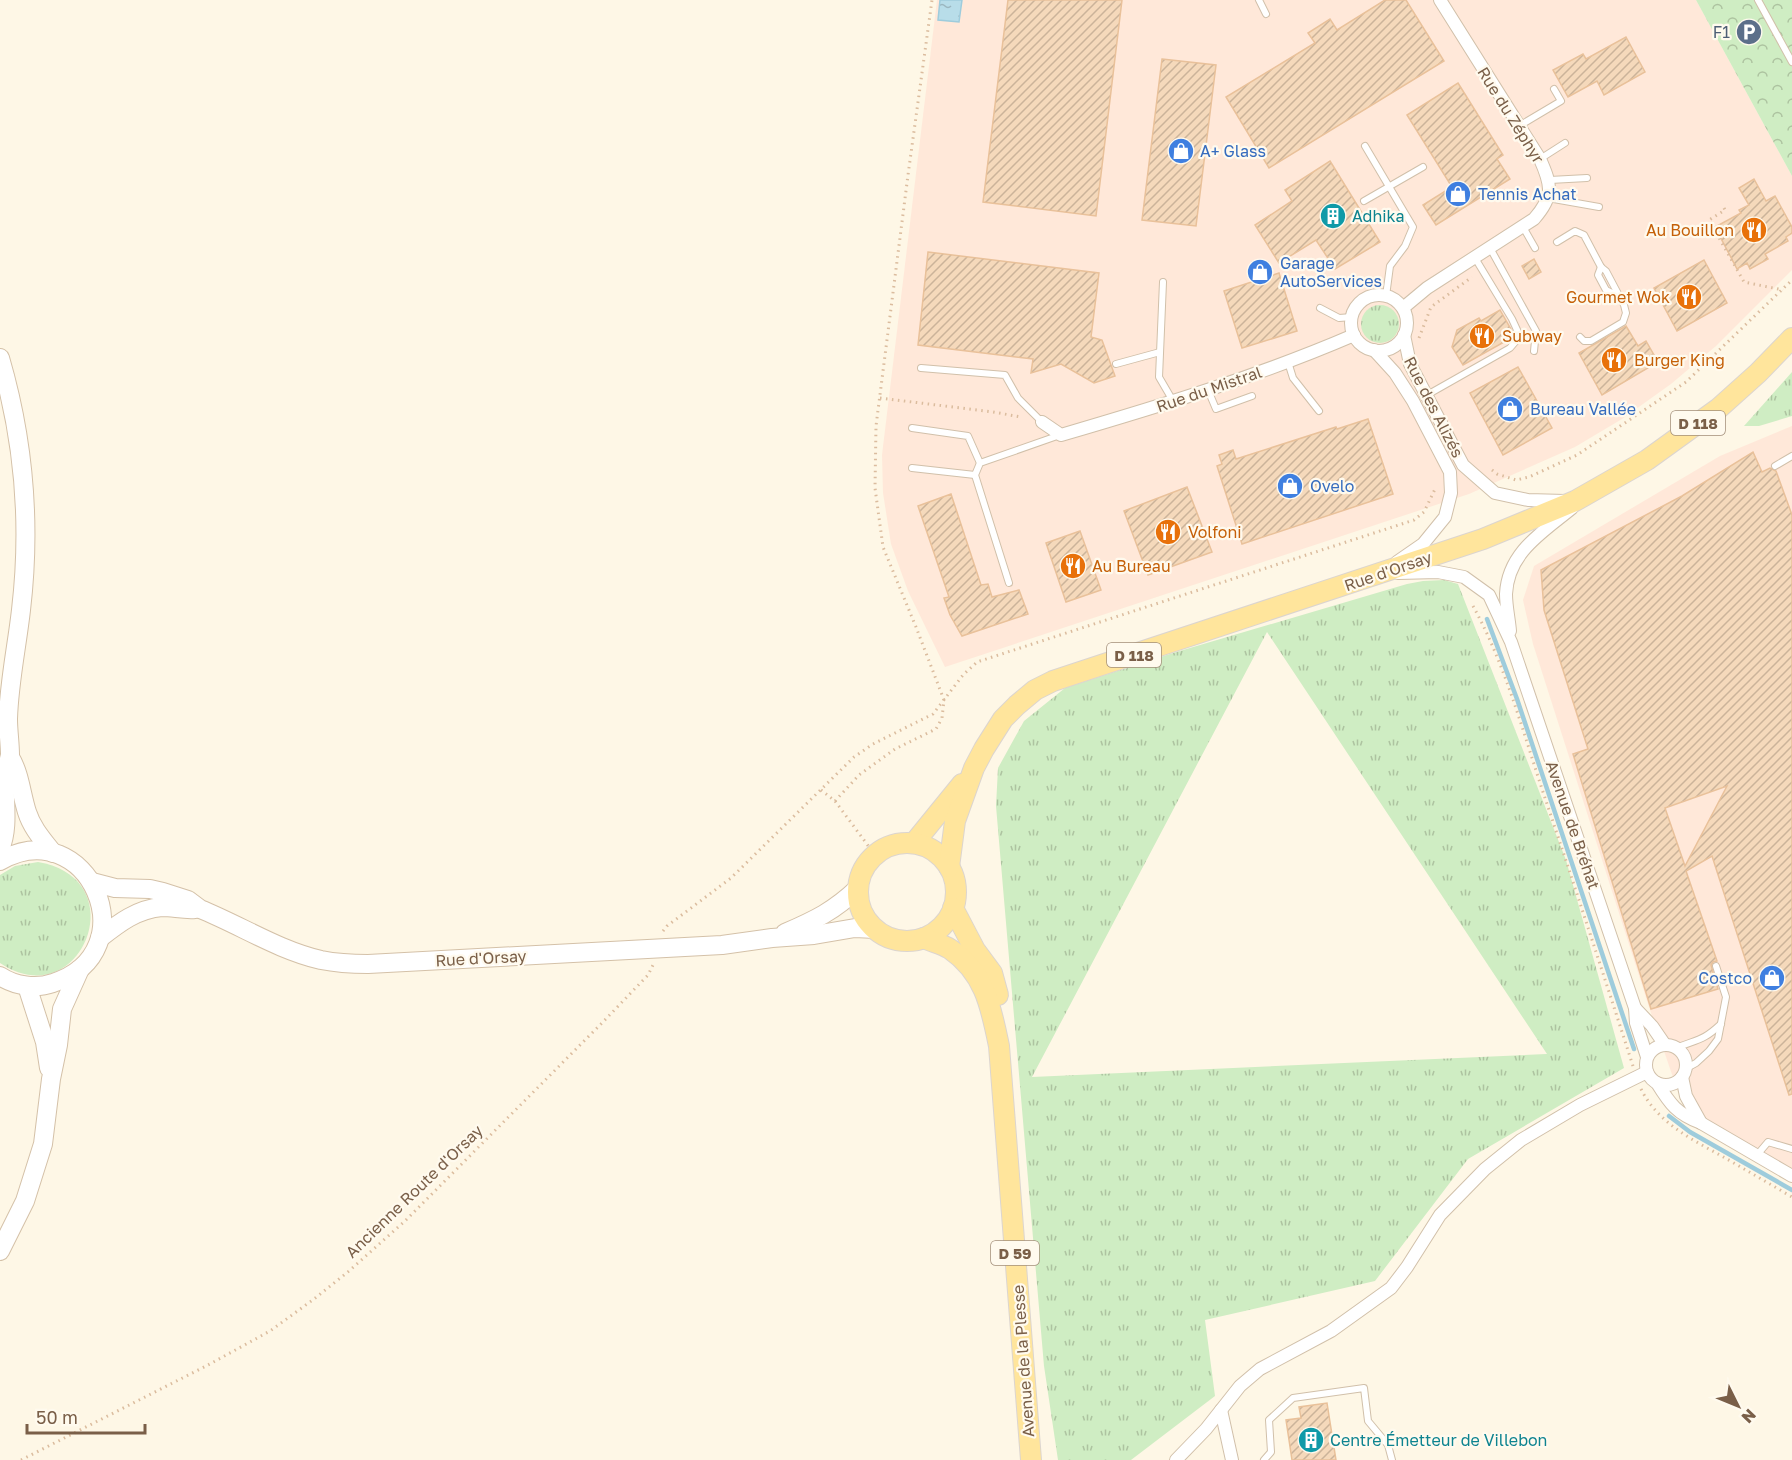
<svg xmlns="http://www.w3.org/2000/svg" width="1792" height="1460" viewBox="0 0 1792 1460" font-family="'Golos Text',sans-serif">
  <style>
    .commercial { fill: #ffe8d9 }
    .grass { fill: url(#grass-tufts); fill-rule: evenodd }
    .park { fill: url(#park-crowns) }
    .water { fill: url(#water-ripples); stroke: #9eccdc; stroke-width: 1.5 }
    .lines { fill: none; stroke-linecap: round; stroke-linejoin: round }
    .stream { stroke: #9eccdc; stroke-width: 4.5 }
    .building { fill: url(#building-hatch); stroke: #e9c19a; stroke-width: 1.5; fill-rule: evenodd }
    .service-casing { stroke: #d1c0aa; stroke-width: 8 }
    .minor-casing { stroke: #d1c0aa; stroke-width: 14 }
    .secondary-casing { stroke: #d4c1a8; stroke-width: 20 }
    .primary-casing { stroke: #dcd5cf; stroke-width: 22 }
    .path { stroke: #dbbc9e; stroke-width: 3; stroke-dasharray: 1.5 4.5; stroke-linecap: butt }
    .service { stroke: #fff; stroke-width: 6 }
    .minor { stroke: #fff; stroke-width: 12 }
    .secondary { stroke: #fff; stroke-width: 18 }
    .primary { stroke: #ffe59c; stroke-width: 20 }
    .labels { text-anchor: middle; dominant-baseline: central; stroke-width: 4.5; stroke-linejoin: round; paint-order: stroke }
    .shield { fill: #fffaee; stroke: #a28e7a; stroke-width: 1.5 }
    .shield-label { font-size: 15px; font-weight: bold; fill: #7a5f48 }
    .service-label { font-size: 16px; fill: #4e5e75; stroke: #fffaee; text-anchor: end }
    .street-label { font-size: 16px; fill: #7a5f48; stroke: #fffaee }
    .shop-label { font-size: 16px; fill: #366cbe; stroke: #fffaee; text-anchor: start }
    .culture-label { font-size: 16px; fill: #0d838f; stroke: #fffaee; text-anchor: start }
    .food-label { font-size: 16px; fill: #c56008; stroke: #fffaee; text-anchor: start }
  </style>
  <defs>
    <pattern id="grass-tufts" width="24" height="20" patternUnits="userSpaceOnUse" patternTransform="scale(1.5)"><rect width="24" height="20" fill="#cfedc3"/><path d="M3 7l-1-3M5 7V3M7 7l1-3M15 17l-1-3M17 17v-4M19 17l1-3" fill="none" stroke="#adc3a0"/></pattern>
    <pattern id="park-crowns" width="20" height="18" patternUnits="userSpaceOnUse" patternTransform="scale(1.5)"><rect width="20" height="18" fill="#cfedc3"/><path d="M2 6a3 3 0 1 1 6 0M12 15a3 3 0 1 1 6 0" fill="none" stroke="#adc3a0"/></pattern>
    <pattern id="water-ripples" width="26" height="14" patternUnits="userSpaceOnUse" patternTransform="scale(1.5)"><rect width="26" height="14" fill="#b8dde9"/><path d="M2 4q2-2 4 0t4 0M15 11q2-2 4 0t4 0" fill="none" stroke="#9bb6bf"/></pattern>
    <pattern id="building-hatch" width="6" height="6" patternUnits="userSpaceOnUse" patternTransform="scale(1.5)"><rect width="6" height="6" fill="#f5d9bb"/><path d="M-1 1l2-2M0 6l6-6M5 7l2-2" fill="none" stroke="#cbb39a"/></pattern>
  </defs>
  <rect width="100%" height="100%" fill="#fef7e6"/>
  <g class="commercial">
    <path d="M 937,0 L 1696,0 L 1792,176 L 1792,270 L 1716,346 L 1671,384 L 1622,419 L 1575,447 L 1469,494 L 945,667 L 908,591 L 891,544 L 883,493 L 882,455 Z"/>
    <path d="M 1792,426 L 1792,1180 L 1700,1119 L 1678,1092 L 1650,1010 L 1533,644 L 1523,600 L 1534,566 L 1720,456 Z"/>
  </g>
  <g class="grass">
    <circle cx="1380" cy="324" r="19"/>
    <path d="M 1792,372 L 1792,416 L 1759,426 L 1744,426 Z"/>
    <path d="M 1444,580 L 1458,584 L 1566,860 L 1624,1068 L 1468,1159 L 1375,1281 L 1205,1320 L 1215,1396 L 1131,1460 L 1058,1460 L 1044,1366 L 996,806 L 998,768 L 1024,721 L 1065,688 L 1173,653 L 1407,584 L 1423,581 ZM 1267,632 L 1547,1054 L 1546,1054 L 1032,1077 Z"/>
    <path d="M 38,862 C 137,879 80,1017 0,963 L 0,875 L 15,866 Z"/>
  </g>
  <path class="park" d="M 1696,0 L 1792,0 L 1792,176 Z"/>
  <path class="water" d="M 940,0 L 962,0 L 959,22 L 938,20 Z"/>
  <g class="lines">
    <g class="stream">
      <path d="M 1487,619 L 1517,699 L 1634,1049"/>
      <path d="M 1669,1116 L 1690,1132 L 1792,1190"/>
    </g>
  </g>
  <g class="building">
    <path d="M 1008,0 L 1122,0 L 1096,216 L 983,202 Z"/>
    <path d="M 1385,0 L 1406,0 L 1444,61 L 1269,168 L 1226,97 L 1315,43 L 1308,33 L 1330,19 L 1337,30 Z"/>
    <path d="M 1626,37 L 1645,72 L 1604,95 L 1597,81 L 1568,97 L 1553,70 L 1583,54 L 1586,59 Z"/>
    <path d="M 1162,59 L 1216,65 L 1196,226 L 1142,220 Z"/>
    <path d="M 1458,83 L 1503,155 L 1497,159 L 1510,179 L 1436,225 L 1423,205 L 1452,187 L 1407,115 Z"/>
    <path d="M 1330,161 L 1380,242 L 1335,269 L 1316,240 L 1279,263 L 1255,225 L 1292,201 L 1285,190 Z"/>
    <path d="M 1754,179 L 1766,201 L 1775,196 L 1792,227 L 1792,233 L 1786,237 L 1788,241 L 1765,254 L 1768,259 L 1750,269 L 1747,263 L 1737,269 L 1715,227 L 1741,213 L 1739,210 L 1749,205 L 1739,188 Z"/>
    <path d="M 928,252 L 1099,273 L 1091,337 L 1102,340 L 1115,376 L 1094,383 L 1061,364 L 1031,373 L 1033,359 L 918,345 Z"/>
    <path d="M 1534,259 L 1541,272 L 1529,279 L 1522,266 Z"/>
    <path d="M 1704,260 L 1727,303 L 1677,331 L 1654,288 Z"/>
    <path d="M 1279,273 L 1297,331 L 1242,348 L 1224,291 Z"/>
    <path d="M 1500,310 L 1512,331 L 1506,341 L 1463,365 L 1452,347 L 1457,330 L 1479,318 L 1481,321 Z"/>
    <path d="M 1626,326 L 1638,346 L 1646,341 L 1658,362 L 1602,395 L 1579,353 Z"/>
    <path d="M 1518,367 L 1552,428 L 1503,455 L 1470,393 Z"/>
    <path d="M 1368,419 L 1393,494 L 1242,544 L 1217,466 L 1222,464 L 1219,455 L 1233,450 L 1236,459 L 1336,427 L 1337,429 Z"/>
    <path d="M 1753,452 L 1762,472 L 1770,468 L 1776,471 L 1792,515 L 1792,1094 L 1789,1095 L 1712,856 L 1686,871 L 1717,961 L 1713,962 L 1711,965 L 1718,989 L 1651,1009 L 1573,754 L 1588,749 L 1544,610 L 1541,570 L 1682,496 ZM 1727,786 L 1685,866 L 1665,808 Z"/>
    <path d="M 1187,487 L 1212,552 L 1148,575 L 1124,511 Z"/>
    <path d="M 951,494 L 981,585 L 988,584 L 992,597 L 1019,590 L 1028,614 L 962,636 L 950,615 L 944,598 L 949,597 L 918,506 Z"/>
    <path d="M 1080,531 L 1101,590 L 1066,602 L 1046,543 Z"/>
    <path d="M 1327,1403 L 1336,1460 L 1292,1460 L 1286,1420 L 1301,1418 L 1299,1407 Z"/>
  </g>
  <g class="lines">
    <g class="service-casing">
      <g id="service">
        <path d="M 1259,0 L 1266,14"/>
        <path d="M 1758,0 L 1792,62"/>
        <path d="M 1519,126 L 1561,101 L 1554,89"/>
        <path d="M 1365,146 L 1413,227 L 1405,246 L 1390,266 L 1386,296"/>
        <path d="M 1540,159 L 1565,143"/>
        <path d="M 1550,180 L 1587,178"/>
        <path d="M 1548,198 L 1599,207"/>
        <path d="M 1364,201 L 1423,167"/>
        <path d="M 1523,227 L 1535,248"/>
        <path d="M 1557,242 L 1575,231 L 1584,235 L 1601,267 L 1606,271 L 1624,305 L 1626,313 L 1623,322 L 1591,341 L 1584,341 L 1580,337"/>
        <path d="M 1490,248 L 1536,331 L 1534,351"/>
        <path d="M 1601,267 L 1598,275 L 1606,290 L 1620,297"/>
        <path d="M 1163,282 L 1159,377 L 1173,401"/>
        <path d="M 1320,308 L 1339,318 L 1352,317"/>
        <path d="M 1288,362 L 1293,378 L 1319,411"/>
        <path d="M 1116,364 L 1160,352"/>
        <path d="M 921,368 L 1005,375 L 1018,398 L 1042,422"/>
        <path d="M 1208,390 L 1216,409 L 1252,396"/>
        <path d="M 1427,395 L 1510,348 L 1516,341 L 1518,332 L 1512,319 L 1475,258"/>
        <path d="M 912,428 L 968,436 L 980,463"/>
        <path d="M 1775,466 L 1792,456"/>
        <path d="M 912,468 L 975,475"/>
        <path d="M 1009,583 L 975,475 L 980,463 L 1060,435"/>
        <path d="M 1676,1048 C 1698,1039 1703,1041 1721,1024"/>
        <path d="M 1685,1069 L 1696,1063 L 1709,1051 L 1718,1039 L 1726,997 L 1716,966"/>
        <path d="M 1757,1155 L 1768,1142 L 1792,1149"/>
        <path d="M 1264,1460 L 1271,1452 L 1269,1420 L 1293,1398 L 1364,1388 L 1368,1421 L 1388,1445 L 1392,1460"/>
      </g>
    </g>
    <g class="minor-casing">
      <g id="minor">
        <circle cx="1379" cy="323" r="28"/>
        <path d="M 1403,308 L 1427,288 L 1534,219 C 1554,196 1552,186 1540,159 L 1440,0"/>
        <path d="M 1404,335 L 1410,364 L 1463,465 L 1495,493 L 1528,500 L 1565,501"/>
        <path d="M 1374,350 L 1395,373 L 1413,401 L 1450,472 L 1451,493 L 1445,517 L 1423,544 L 1397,562"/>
        <path d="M 1042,422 L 1061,435 C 1160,406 1259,376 1354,335"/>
        <path d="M 1398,573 L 1438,572 L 1464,577 L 1489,595 L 1511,642 L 1635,1008 L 1636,1023 L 1647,1057"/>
        <path d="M 1510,631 C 1509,619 1506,606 1506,594 C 1508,552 1543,532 1572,508"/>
        <path d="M 1635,1008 L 1652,1026 L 1665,1045"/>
        <circle cx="1666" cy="1065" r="20"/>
        <path d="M 1682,1077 L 1686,1096 L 1701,1123"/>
        <path d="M 1657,1083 C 1670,1104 1677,1114 1701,1123 L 1792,1176"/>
        <path d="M 1221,1410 L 1232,1460"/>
        <path d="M 1176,1460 L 1206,1429 L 1240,1386 L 1260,1369 L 1331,1331 L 1391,1288 L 1407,1267 L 1440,1215 L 1485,1169 L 1521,1140 L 1580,1105 L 1647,1072"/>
      </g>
    </g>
    <g class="secondary-casing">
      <g id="secondary">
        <path d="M 0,358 C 24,440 31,525 21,610 C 17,646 9,682 8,719 C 8,731 10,743 10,755 C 9,761 6,767 5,773 C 3,797 10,826 0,849"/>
        <path d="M 10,757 C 20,774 21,793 27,812 C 32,828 43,840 53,853"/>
        <path d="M 0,861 C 88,811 150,952 53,983 C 36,989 15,986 0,976"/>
        <path d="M 92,882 L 115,888 L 150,889 L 163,892 L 188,900 L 200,909 C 240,925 278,950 321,960 C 336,963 352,964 368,964 L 722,945 L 772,938 L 814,935 L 855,928 L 875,929"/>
        <path d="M 785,933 C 815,920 834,911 858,888"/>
        <path d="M 100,938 C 119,923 137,909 162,907 C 173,907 184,910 195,909"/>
        <path d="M 27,986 L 45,1042 L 49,1068"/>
        <path d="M 0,1251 L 25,1201 L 43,1144 L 51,1079 L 58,1045 L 62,1009 L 80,969"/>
      </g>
    </g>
    <g class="primary-casing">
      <g id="primary">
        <path d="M 914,843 L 962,784"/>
        <circle cx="907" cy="892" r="49"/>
        <path d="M 949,867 L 955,821 L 974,768 L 984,749 L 1003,719 L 1017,705 L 1035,690 L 1053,681 L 1483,539 L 1575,501 L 1647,460 L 1719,408 L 1758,373 L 1792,338"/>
        <path d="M 953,908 L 975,950 L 992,973 L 998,995"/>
        <path d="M 924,938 C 932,942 942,944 950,949 C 985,973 991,1007 999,1046 L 1031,1460"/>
      </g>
    </g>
    <g class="path">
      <path d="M 1724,208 L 1725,210 L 1709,220 L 1744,282 L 1783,290"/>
      <path d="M 1419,338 L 1431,307 L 1472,277"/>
      <path d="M 880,398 L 993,412 L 1021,417"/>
      <path d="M 1492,470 L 1497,474 L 1516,480 L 1529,477 L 1577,455 L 1686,382 L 1792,280"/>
      <path d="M 1473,606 C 1504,662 1522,728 1542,789 C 1573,881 1603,973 1633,1066"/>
      <path d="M 821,790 L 835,801 L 875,855"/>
      <path d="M 835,801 L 859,775 L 895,749 L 936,729 L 942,718 L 944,700 L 916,627 L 883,547 L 875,488 L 876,426 L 908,175 L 932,0"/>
      <path d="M 663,931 L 667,926 L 731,878 L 854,757 L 873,744 L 933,714 L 963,675 L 977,662 L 1414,520 L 1424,512 L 1436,487"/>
      <path d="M 1641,1089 C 1658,1124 1695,1141 1727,1159 C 1749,1172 1770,1184 1792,1197"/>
      <path d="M 21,1460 L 208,1365 L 270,1331 L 314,1299 L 349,1271 L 405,1221 L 602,1023 L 648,975 L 654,963"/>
    </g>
    <use href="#service" class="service"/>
    <use href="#minor" class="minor"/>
    <use href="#secondary" class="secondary"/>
    <use href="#primary" class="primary"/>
  </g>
  <defs>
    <g id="parking-disc" transform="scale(1.35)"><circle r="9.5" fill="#5c6f8a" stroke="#fffaee"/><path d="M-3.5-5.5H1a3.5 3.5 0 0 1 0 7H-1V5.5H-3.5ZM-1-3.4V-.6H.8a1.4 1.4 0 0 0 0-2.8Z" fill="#fff"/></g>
    <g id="shop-disc" transform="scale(1.35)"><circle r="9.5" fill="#3f7fe0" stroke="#fffaee"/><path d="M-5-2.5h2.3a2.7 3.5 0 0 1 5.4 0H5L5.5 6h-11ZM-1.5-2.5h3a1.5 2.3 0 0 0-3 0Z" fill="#fff"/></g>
    <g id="building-disc" transform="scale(1.35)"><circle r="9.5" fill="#0f9aa8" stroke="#fffaee"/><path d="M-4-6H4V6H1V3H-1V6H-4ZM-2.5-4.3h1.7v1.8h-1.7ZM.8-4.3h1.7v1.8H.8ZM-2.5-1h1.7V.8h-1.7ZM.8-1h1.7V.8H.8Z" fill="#fff"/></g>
    <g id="restaurant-disc" transform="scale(1.35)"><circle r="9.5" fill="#e8710a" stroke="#fffaee"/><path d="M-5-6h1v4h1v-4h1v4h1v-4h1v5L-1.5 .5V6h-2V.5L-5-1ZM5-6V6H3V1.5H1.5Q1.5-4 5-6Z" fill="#fff"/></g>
  </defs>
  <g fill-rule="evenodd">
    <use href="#parking-disc" x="1749" y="32"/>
    <use href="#shop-disc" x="1181" y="151"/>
    <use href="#shop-disc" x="1458" y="194"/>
    <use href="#building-disc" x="1333" y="216"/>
    <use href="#restaurant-disc" x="1754" y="230"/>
    <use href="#shop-disc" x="1260" y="272"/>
    <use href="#restaurant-disc" x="1689" y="297"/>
    <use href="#restaurant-disc" x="1482" y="336"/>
    <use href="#restaurant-disc" x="1614" y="360"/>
    <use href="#shop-disc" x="1510" y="409"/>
    <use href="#shop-disc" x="1290" y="486"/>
    <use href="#restaurant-disc" x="1168" y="532"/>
    <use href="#restaurant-disc" x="1073" y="566"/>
    <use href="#shop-disc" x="1772" y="978"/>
    <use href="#building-disc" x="1311" y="1440"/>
  </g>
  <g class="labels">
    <g class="shield">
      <rect x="1671" y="411" width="54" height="24" rx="4.5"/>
      <rect x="1107" y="643" width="54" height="24" rx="4.5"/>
      <rect x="991" y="1241" width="48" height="24" rx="4.5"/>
    </g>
    <g class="shield-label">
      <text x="1698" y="423">D 118</text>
      <text x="1134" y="655">D 118</text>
      <text x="1015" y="1253">D 59</text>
    </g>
    <g class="service-label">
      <text x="1730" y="32">F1</text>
    </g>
    <g class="street-label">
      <text transform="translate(1511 115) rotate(58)">Rue du Zéphyr</text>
      <text transform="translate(1209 389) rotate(-19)">Rue du Mistral</text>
      <text transform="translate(1434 407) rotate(63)">Rue des Alizés</text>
      <text transform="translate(1388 571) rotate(-19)">Rue d'Orsay</text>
      <text transform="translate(1573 825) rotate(71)">Avenue de Bréhat</text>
      <text transform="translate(481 958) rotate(-3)">Rue d'Orsay</text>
      <text transform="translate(414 1191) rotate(-44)">Ancienne Route d'Orsay</text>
      <text transform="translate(1023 1361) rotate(-94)">Avenue de la Plesse</text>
    </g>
    <g class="shop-label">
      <text x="1200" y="151">A+ Glass</text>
      <text x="1478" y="194">Tennis Achat</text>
      <text x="1280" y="263">Garage<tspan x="1280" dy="18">AutoServices</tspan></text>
      <text x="1530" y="409">Bureau Vallée</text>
      <text x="1310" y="486">Ovelo</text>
      <text x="1752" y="978" text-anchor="end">Costco</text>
    </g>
    <g class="culture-label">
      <text x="1352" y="216">Adhika</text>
      <text x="1330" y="1440">Centre Émetteur de Villebon</text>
    </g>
    <g class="food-label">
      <text x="1734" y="230" text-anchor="end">Au Bouillon</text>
      <text x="1670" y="297" text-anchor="end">Gourmet Wok</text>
      <text x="1502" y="336">Subway</text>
      <text x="1634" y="360">Burger King</text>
      <text x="1188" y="532">Volfoni</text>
      <text x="1092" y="566">Au Bureau</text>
    </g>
  </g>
  <g transform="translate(1738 1406) rotate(133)" stroke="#fffaee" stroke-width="4.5" paint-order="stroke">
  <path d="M0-4.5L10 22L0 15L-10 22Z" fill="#7a5f48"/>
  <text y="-9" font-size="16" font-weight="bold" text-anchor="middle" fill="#7a5f48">N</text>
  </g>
  <path d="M27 1424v9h118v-9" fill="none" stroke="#7a5f48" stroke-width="3"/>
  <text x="36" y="1424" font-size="18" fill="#7a5f48" stroke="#fffaee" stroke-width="4.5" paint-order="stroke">50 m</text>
</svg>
